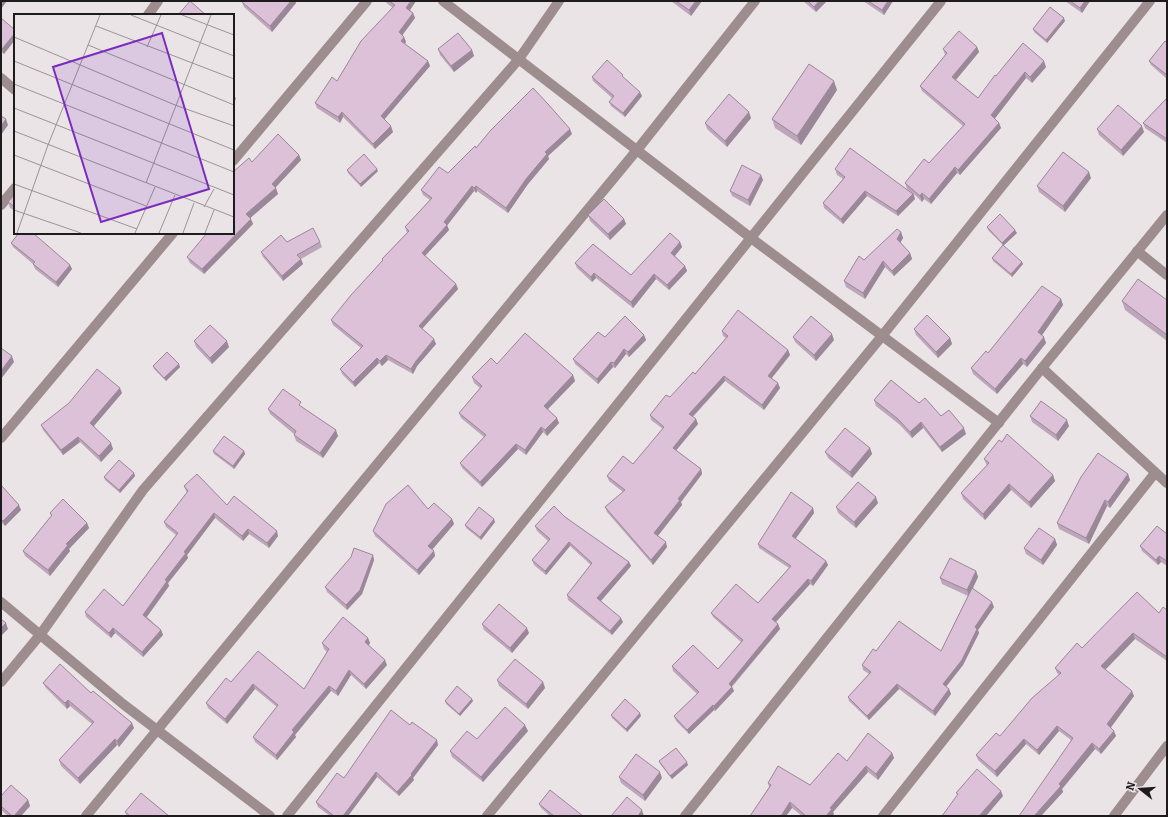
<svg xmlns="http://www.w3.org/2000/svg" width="1168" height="817" viewBox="0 0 1168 817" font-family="Bitter,serif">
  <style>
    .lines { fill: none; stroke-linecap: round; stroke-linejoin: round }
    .minor { stroke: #9d8d8f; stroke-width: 10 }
    .wall { fill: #bda6ba }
    .shaded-wall { fill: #9a8797 }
    .building { fill: #dcc1d8; stroke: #9a8797 }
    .inset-road { fill: none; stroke: #999496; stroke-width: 1 }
    .view { fill: #7b2cbf; fill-opacity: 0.15; stroke: #7b2cbf; stroke-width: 2 }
    .inset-edge { fill: none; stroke: #1d1b1c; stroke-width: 2 }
  </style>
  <rect width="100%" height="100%" fill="#ebe4e7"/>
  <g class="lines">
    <g class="minor">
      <path d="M 443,1 L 751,238 L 999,423"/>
      <path d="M 148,15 L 158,1"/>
      <path d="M 1,78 L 15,90"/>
      <path d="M 233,161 L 367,1"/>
      <path d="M 1,205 L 15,188"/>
      <path d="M 1137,251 L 1167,275"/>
      <path d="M 1042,368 L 1167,483"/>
      <path d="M 1,438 L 173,233"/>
      <path d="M 1,602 L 123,704 L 270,816"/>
      <path d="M 1,682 L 40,635 L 143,490 L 519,59 L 559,1"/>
      <path d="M 86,816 L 637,150 L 755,1"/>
      <path d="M 287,816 L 941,1"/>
      <path d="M 487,816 L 882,336 L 1150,1"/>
      <path d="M 685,816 L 1042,368 L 1167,215"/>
      <path d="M 883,816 L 1155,473"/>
      <path d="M 1114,816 L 1167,746"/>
    </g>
  </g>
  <g class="wall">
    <path d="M 242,1 L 295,1 L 296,3 L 272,32 L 244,7 L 242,2 Z"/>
    <path d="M 384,1 L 416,1 L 410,10 L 413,13 L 415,18 L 402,35 L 404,37 L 406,42 L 405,44 L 428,61 L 430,66 L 384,119 L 393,132 L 375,149 L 343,117 L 340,123 L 317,108 L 315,103 L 337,81 L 393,8 Z"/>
    <path d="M 671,1 L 702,1 L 691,16 Z"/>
    <path d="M 803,1 L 827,1 L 816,12 Z"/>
    <path d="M 863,1 L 893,1 L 884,15 Z"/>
    <path d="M 1065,1 L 1090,1 L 1082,13 Z"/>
    <path d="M 1,18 L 4,54 L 1,52 Z"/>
    <path d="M 1065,21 L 1047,43 L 1034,32 L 1033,29 Z"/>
    <path d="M 1167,42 L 1167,79 L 1151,65 L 1149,61 Z"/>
    <path d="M 977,47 L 979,52 L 956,80 L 978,98 L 996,76 L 1046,67 L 1032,83 L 1026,78 L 994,119 L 999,123 L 1001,128 L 960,175 L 957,173 L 931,204 L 924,199 L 922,202 L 914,194 L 915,199 L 898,216 L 867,196 L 843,224 L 824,208 L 823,203 L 843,179 L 837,175 L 835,169 L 910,191 L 907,189 L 905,183 L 929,163 L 963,126 L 922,91 L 920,86 L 945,55 L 943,49 Z"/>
    <path d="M 438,49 L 472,50 L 474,56 L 454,72 L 440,55 Z"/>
    <path d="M 592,77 L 625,79 L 642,96 L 625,117 L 611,106 L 609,102 L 612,98 L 593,81 Z"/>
    <path d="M 837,90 L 801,145 L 775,128 L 772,119 Z"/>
    <path d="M 1167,98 L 1167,143 L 1145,128 L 1143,123 Z"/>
    <path d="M 751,118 L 727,147 L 707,129 L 705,123 Z"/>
    <path d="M 1097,129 L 1144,132 L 1123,156 L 1099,135 Z"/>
    <path d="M 572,134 L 548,156 L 549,159 L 528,184 L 508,213 L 477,191 L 476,193 L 474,191 L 447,225 L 449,230 L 425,256 L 456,284 L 458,289 L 422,329 L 436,344 L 417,366 L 413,374 L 388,360 L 382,366 L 379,363 L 355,387 L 342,374 L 340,369 L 361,348 L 333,325 L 331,320 L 382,261 L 382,259 L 407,233 L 405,227 L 430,200 L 423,195 L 421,190 L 448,173 L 476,148 Z"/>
    <path d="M 299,155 L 301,160 L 275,188 L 278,194 L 250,218 L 253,224 L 204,274 L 190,263 L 187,257 L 233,233 L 233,172 L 252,162 Z"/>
    <path d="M 347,170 L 378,171 L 361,187 L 348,173 Z"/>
    <path d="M 761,175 L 763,180 L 750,206 L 732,196 L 730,191 Z"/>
    <path d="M 1091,178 L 1065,212 L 1039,192 L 1037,186 Z"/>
    <path d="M 15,194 L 15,211 L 10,208 L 8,202 Z"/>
    <path d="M 588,215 L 624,219 L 626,224 L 610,240 L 590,221 Z"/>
    <path d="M 987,227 L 1017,233 L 1003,246 L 1023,264 L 1012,277 L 993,261 L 992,258 L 1003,245 L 988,230 Z"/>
    <path d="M 901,232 L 903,238 L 900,243 L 910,253 L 912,259 L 894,276 L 885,267 L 865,299 L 846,287 L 844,281 L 864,260 Z"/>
    <path d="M 287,242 L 320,242 L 322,247 L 301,259 L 303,264 L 283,281 L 263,257 L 261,252 Z"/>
    <path d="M 680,242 L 682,247 L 675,256 L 685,266 L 687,271 L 669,290 L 656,279 L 633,308 L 596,278 L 592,282 L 577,268 L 575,263 L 631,275 Z"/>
    <path d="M 11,243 L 70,265 L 72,269 L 58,287 L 35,269 L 33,264 L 13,247 Z"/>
    <path d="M 1061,299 L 1063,305 L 1042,335 L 1046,343 L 1027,367 L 1023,364 L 997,394 L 973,374 L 971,368 L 988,353 Z"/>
    <path d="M 1167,300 L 1167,341 L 1125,310 L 1122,301 Z"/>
    <path d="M 914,329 L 950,338 L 952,344 L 938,358 L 916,335 Z"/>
    <path d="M 722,331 L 788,350 L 790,355 L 772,378 L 780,388 L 764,410 L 725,381 L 693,417 L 696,419 L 698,424 L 676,450 L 701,469 L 702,474 L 681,502 L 682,505 L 658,536 L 667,547 L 653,565 L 607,512 L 605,507 L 623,492 L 609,481 L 607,476 L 633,464 L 663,429 L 651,420 L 650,415 L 670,397 L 695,374 L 726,338 L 723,336 Z"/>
    <path d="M 644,335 L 646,340 L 629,357 L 626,354 L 615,368 L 613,367 L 598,384 L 575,364 L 573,359 L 605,337 Z"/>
    <path d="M 793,337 L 834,340 L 816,361 L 795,342 Z"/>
    <path d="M 194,341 L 229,347 L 212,364 L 196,347 Z"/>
    <path d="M 497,364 L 573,375 L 575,381 L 548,409 L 559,423 L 547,436 L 543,432 L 526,455 L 518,449 L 482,487 L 462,468 L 460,463 L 484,437 L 461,418 L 459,413 L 480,388 L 474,383 L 472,377 Z"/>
    <path d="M 153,366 L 180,367 L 166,381 L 154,369 Z"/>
    <path d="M 122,393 L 94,426 L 113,449 L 101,462 L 80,442 L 63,455 L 43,430 L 41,425 Z"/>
    <path d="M 874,400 L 919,403 L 941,416 L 966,434 L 942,452 L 923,428 L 912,438 L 900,425 L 876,406 Z"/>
    <path d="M 302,407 L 338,436 L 323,458 L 296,441 L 294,435 L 294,434 L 270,414 L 268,409 Z"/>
    <path d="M 1030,416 L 1069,426 L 1058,441 L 1032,422 Z"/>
    <path d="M 870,448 L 872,454 L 852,478 L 828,458 L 825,452 Z"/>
    <path d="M 213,451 L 244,451 L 245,454 L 234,469 L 214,454 Z"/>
    <path d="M 984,459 L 1053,475 L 1055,481 L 1031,508 L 1011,490 L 985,520 L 963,499 L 961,493 L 987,466 Z"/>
    <path d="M 134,473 L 135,476 L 120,493 L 105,480 L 104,477 Z"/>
    <path d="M 1128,474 L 1130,480 L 1110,508 L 1107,506 L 1089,544 L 1059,529 L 1057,523 Z"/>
    <path d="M 1,485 L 21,510 L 5,526 L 1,522 Z"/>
    <path d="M 184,486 L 227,505 L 278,536 L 269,548 L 249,534 L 243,541 L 215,518 L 187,555 L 188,558 L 168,583 L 169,586 L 147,617 L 161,630 L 163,635 L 143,657 L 115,633 L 111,638 L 86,617 L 85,612 L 123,606 L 176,535 L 166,527 L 164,522 L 187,493 L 186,491 Z"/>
    <path d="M 878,503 L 856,528 L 838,513 L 836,507 Z"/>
    <path d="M 813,508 L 814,513 L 795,539 L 826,561 L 828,565 L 813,586 L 810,584 L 776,622 L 778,624 L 780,629 L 732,687 L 734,691 L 715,711 L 714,710 L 689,734 L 676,721 L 674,716 L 697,694 L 673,671 L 672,666 L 718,669 L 741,642 L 713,617 L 711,613 L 758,603 L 789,568 L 759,548 L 758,544 Z"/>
    <path d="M 428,509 L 452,519 L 454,524 L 432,550 L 434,551 L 435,556 L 419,575 L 375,536 L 373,531 Z"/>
    <path d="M 50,513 L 87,523 L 89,528 L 69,549 L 70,551 L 50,576 L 25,556 L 23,551 L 51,516 Z"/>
    <path d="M 565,517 L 629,562 L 631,566 L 601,601 L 623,622 L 612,635 L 568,600 L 567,595 L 591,565 L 570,546 L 546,575 L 534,565 L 532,560 L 548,541 L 537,531 L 535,526 Z"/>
    <path d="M 495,522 L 481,540 L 466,528 L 465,525 Z"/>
    <path d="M 1167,534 L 1167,566 L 1161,562 L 1158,565 L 1142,551 L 1140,546 Z"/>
    <path d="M 1055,539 L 1057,545 L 1043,565 L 1026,554 L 1024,548 Z"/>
    <path d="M 373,555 L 374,560 L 362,594 L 347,610 L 327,592 L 325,587 Z"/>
    <path d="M 976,571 L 978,577 L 973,588 L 994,607 L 978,630 L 979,633 L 963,665 L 946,687 L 949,689 L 951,694 L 935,716 L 899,689 L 869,720 L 849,701 L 848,697 L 869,674 L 863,670 L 862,665 L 876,651 L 941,651 L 968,596 L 942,584 L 940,578 Z"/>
    <path d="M 1167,610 L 1167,661 L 1135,639 L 1105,670 L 1134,696 L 1111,727 L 1116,736 L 1101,754 L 1095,749 L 1062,789 L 1063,792 L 1041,816 L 1071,740 L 1059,731 L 1039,755 L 1026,744 L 997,777 L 978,760 L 976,755 L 1000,736 L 1059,675 L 1057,673 L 1055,668 L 1082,648 Z"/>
    <path d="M 482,624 L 529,633 L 512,653 L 484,630 Z"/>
    <path d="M 368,638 L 370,643 L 368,646 L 387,665 L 366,689 L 351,675 L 338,696 L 331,691 L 295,735 L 296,737 L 277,760 L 255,742 L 253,737 L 277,707 L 255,689 L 227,724 L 208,708 L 206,703 L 231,682 L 304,689 L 327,652 L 324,649 L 322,643 Z"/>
    <path d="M 497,680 L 543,682 L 545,688 L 528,709 L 499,686 Z"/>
    <path d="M 43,683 L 91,693 L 134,728 L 119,747 L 117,745 L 80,784 L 61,766 L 59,760 L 92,724 L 70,706 L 67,709 L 46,688 Z"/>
    <path d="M 445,701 L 473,701 L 460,716 L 446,704 Z"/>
    <path d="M 611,715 L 641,716 L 627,732 L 612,718 Z"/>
    <path d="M 410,725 L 438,745 L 413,778 L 414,780 L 399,796 L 377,777 L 348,816 L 330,816 L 318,807 L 316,802 L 344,778 Z"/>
    <path d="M 528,731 L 483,782 L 452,757 L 450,751 L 477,739 Z"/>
    <path d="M 892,753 L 894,758 L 878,780 L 868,772 L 833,812 L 834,814 L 832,816 L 802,816 L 792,808 L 786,816 L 750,816 L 769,787 L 768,783 L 810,785 L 847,761 Z"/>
    <path d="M 659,761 L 688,765 L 672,779 L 660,764 Z"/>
    <path d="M 619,777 L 662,778 L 645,801 L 621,783 Z"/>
    <path d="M 1,796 L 28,800 L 30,806 L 21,816 L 8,816 L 1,810 Z"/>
    <path d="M 539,804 L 583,816 L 550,816 L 541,808 Z"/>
    <path d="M 125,812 L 169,816 L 127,816 Z"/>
  </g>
  <g class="shaded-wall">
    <path d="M 1,1 L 7,1 L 1,9 Z"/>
    <path d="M 291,1 L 295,1 L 296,3 L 272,32 L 270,26 Z"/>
    <path d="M 411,1 L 416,1 L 408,13 L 406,8 Z"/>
    <path d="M 696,1 L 702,1 L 691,16 L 689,10 Z"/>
    <path d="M 819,1 L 827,1 L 816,12 L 814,7 Z"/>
    <path d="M 888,1 L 893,1 L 884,15 L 882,10 Z"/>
    <path d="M 1085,1 L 1090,1 L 1082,13 L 1080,8 Z"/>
    <path d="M 413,13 L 415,18 L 401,37 L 399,32 Z"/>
    <path d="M 1064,18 L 1065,21 L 1047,43 L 1046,40 Z"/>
    <path d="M 15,33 L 15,40 L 4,54 L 2,49 Z"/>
    <path d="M 404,37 L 406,42 L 403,46 L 401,41 Z"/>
    <path d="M 977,47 L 979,52 L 954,82 L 952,77 Z"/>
    <path d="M 472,50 L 474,56 L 454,72 L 451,66 Z"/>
    <path d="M 428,61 L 430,66 L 383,121 L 381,116 Z"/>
    <path d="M 1044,61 L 1046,67 L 1032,83 L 1030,77 Z"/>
    <path d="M 1025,72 L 1026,78 L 993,121 L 991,115 Z"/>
    <path d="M 834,81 L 837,90 L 801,145 L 797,136 Z"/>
    <path d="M 640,92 L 642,96 L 625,117 L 623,113 Z"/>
    <path d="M 234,94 L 236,99 L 233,103 L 233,95 Z"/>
    <path d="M 342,112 L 343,117 L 340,123 L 338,117 Z"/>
    <path d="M 749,112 L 751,118 L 727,147 L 725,141 Z"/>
    <path d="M 6,119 L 8,125 L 1,135 L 1,126 Z"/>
    <path d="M 999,123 L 1001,128 L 960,175 L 958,170 Z"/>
    <path d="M 391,126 L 393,132 L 375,149 L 373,144 Z"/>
    <path d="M 1142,126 L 1144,132 L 1123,156 L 1121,150 Z"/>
    <path d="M 570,129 L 572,134 L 548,156 L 549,159 L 528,184 L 508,213 L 506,208 L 545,152 Z"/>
    <path d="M 299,155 L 301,160 L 274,189 L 272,184 Z"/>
    <path d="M 955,167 L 957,173 L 931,204 L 929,199 Z"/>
    <path d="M 377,169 L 378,171 L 361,187 L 360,184 Z"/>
    <path d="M 1089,172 L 1091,178 L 1065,212 L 1063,206 Z"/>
    <path d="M 761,175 L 763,180 L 750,206 L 748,200 Z"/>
    <path d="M 472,186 L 474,191 L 446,227 L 444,222 Z"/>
    <path d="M 476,186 L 477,191 L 476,193 L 474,188 Z"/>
    <path d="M 276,188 L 278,194 L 248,220 L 246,214 Z"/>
    <path d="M 865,191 L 867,196 L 843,224 L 841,219 Z"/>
    <path d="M 922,193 L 924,199 L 922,202 L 920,196 Z"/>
    <path d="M 913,194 L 915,199 L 898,216 L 896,211 Z"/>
    <path d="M 251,219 L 253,224 L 204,274 L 202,269 Z"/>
    <path d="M 624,219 L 626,224 L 610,240 L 608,234 Z"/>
    <path d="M 447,225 L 449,230 L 423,258 L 422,253 Z"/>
    <path d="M 1015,230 L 1017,233 L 1003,246 L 1002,243 Z"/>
    <path d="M 901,232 L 903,238 L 899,245 L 897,239 Z"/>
    <path d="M 680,242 L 682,247 L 673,258 L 671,253 Z"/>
    <path d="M 910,253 L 912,259 L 894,276 L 892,271 Z"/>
    <path d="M 301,259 L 303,264 L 283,281 L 282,276 Z"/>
    <path d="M 883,261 L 885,267 L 865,299 L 863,293 Z"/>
    <path d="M 1022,262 L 1023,264 L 1012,277 L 1011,274 Z"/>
    <path d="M 70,265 L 72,269 L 58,287 L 56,282 Z"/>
    <path d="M 685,266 L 687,271 L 669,290 L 667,285 Z"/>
    <path d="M 594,273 L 596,278 L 592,282 L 591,277 Z"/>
    <path d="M 654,274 L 656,279 L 633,308 L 631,302 Z"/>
    <path d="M 456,284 L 458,289 L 420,331 L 419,326 Z"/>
    <path d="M 1061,299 L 1063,305 L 1040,338 L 1038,332 Z"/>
    <path d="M 832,334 L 834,340 L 816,361 L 814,355 Z"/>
    <path d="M 644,335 L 646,340 L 629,357 L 628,352 Z"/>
    <path d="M 1044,337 L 1046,343 L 1027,367 L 1025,361 Z"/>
    <path d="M 950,338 L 952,344 L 938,358 L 936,352 Z"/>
    <path d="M 434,339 L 436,344 L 417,366 L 413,374 L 411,369 L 416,361 Z"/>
    <path d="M 227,341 L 229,347 L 212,364 L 210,358 Z"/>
    <path d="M 624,349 L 626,354 L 615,368 L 614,363 Z"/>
    <path d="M 788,350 L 790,355 L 770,380 L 768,376 Z"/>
    <path d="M 386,355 L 388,360 L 382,366 L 380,361 Z"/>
    <path d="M 12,356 L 14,362 L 1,379 L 1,371 Z"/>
    <path d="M 377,358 L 379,363 L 355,387 L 353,382 Z"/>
    <path d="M 1021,358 L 1023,364 L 997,394 L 995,389 Z"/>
    <path d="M 611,362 L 613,367 L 598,384 L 597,379 Z"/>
    <path d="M 179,364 L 180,367 L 166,381 L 164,378 Z"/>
    <path d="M 573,375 L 575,381 L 546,411 L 544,406 Z"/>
    <path d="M 724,376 L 725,381 L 691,418 L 689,414 Z"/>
    <path d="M 778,383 L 780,388 L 764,410 L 762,405 Z"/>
    <path d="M 120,388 L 122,393 L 92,428 L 90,423 Z"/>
    <path d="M 557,418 L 559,423 L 547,436 L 545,430 Z"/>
    <path d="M 696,419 L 698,424 L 674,453 L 673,448 Z"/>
    <path d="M 1067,420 L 1069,426 L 1058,441 L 1056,435 Z"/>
    <path d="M 921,422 L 923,428 L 912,438 L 910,432 Z"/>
    <path d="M 541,427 L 543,432 L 526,455 L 525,450 Z"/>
    <path d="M 964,428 L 966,434 L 942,452 L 940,447 Z"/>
    <path d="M 336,430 L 338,436 L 323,458 L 320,453 Z"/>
    <path d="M 78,437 L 80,442 L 63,455 L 61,450 Z"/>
    <path d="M 111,443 L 113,449 L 101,462 L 99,456 Z"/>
    <path d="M 516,444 L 518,449 L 482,487 L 480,482 Z"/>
    <path d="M 870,448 L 872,454 L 852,478 L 850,472 Z"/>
    <path d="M 244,451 L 245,454 L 234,469 L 233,466 Z"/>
    <path d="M 701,469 L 702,474 L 681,502 L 682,505 L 656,538 L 654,533 L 678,499 Z"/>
    <path d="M 134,473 L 135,476 L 120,493 L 119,490 Z"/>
    <path d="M 1128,474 L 1130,480 L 1110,508 L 1108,502 Z"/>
    <path d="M 1053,475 L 1055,481 L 1031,508 L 1029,502 Z"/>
    <path d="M 1009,484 L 1011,490 L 985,520 L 983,514 Z"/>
    <path d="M 876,497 L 878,503 L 856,528 L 854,522 Z"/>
    <path d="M 1105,500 L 1107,506 L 1089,544 L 1086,538 Z"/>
    <path d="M 19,505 L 21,510 L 5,526 L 3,521 Z"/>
    <path d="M 813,508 L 814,513 L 794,541 L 792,536 Z"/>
    <path d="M 214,513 L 215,518 L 187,555 L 188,558 L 168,583 L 169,586 L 145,619 L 143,615 L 165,580 L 184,552 Z"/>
    <path d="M 452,519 L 454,524 L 430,552 L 428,546 Z"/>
    <path d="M 494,519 L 495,522 L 481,540 L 480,537 Z"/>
    <path d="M 87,523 L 89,528 L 69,549 L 70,551 L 50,576 L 48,570 L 66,544 Z"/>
    <path d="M 248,529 L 249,534 L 243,541 L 242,536 Z"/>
    <path d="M 277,531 L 278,536 L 269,548 L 267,543 Z"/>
    <path d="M 1055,539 L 1057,545 L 1043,565 L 1041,560 Z"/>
    <path d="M 569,542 L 570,546 L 546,575 L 545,571 Z"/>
    <path d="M 666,542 L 667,547 L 653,565 L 651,560 Z"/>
    <path d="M 434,551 L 435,556 L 419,575 L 417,570 Z"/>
    <path d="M 373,555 L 374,560 L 362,594 L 347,610 L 346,605 Z"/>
    <path d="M 1159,556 L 1161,562 L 1158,565 L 1156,560 Z"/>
    <path d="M 826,561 L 828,565 L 813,586 L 811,581 Z"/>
    <path d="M 629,562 L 631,566 L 599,603 L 597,598 Z"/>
    <path d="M 976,571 L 978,577 L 969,596 L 967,590 Z"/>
    <path d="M 808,579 L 810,584 L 774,624 L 772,619 Z"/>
    <path d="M 992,602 L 994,607 L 978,630 L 979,633 L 963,665 L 944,689 L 943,684 L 975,627 Z"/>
    <path d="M 621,618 L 623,622 L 612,635 L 610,631 Z"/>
    <path d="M 6,623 L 8,629 L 1,636 L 1,628 Z"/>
    <path d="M 778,624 L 780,629 L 730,688 L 729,684 Z"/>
    <path d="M 113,628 L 115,633 L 111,638 L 109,633 Z"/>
    <path d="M 527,628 L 529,633 L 512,653 L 510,648 Z"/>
    <path d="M 161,630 L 163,635 L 143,657 L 142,652 Z"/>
    <path d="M 1133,633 L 1135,639 L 1103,672 L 1101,666 Z"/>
    <path d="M 368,638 L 370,643 L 367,648 L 365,642 Z"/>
    <path d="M 385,660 L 387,665 L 366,689 L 364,684 Z"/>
    <path d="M 349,670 L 351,675 L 338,696 L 336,691 Z"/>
    <path d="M 543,682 L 545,688 L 528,709 L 526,704 Z"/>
    <path d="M 253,684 L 255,689 L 227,724 L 225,719 Z"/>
    <path d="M 897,684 L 899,689 L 869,720 L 867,716 Z"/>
    <path d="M 329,686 L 331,691 L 295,735 L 296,737 L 277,760 L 276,755 L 292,730 Z"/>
    <path d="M 732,687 L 734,691 L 715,711 L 714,706 Z"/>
    <path d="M 949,689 L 951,694 L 935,716 L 933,711 Z"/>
    <path d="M 1132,691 L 1134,696 L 1109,730 L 1107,724 Z"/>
    <path d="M 472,699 L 473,701 L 460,716 L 459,714 Z"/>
    <path d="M 68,700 L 70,706 L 67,709 L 65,703 Z"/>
    <path d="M 713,705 L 714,710 L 689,734 L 687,730 Z"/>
    <path d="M 640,713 L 641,716 L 627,732 L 626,729 Z"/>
    <path d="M 132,723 L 134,728 L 119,747 L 117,741 Z"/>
    <path d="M 525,725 L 528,731 L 483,782 L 481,777 Z"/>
    <path d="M 1057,726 L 1059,731 L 1039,755 L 1037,750 Z"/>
    <path d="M 1114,731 L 1116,736 L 1101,754 L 1099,749 Z"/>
    <path d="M 115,739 L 117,745 L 80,784 L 78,778 Z"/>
    <path d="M 1024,739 L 1026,744 L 997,777 L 995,771 Z"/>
    <path d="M 437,740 L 438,745 L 413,778 L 414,780 L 399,796 L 397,792 Z"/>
    <path d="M 1092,743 L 1095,749 L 1062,789 L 1063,792 L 1041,816 L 1035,816 L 1035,815 L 1059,784 Z"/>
    <path d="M 892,753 L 894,758 L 878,780 L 876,774 Z"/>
    <path d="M 687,762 L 688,765 L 672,779 L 670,776 Z"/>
    <path d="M 866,766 L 868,772 L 833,812 L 834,814 L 832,816 L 826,816 L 830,808 Z"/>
    <path d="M 376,772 L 377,777 L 348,816 L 343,816 Z"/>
    <path d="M 660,772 L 662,778 L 645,801 L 643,795 Z"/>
    <path d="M 1001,791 L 1003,796 L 986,816 L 979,816 Z"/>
    <path d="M 28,800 L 30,806 L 21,816 L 14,816 Z"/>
    <path d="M 790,802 L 792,808 L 786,816 L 781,816 Z"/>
    <path d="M 642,810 L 644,816 L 638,816 Z"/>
  </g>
  <g class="building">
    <path d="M 190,1 L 206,15 L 178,15 Z"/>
    <path d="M 242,1 L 291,1 L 270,26 L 242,2 Z"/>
    <path d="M 389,1 L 411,1 L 406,8 L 413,13 L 399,32 L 404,37 L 401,41 L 428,61 L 381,116 L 391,126 L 373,144 L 342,112 L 338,117 L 315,103 L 332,77 L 337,81 L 361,41 L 395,5 Z"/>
    <path d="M 676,1 L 696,1 L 689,10 Z"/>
    <path d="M 808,1 L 819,1 L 814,7 Z"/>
    <path d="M 868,1 L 888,1 L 882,10 Z"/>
    <path d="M 1070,1 L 1085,1 L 1080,8 Z"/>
    <path d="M 1050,7 L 1064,18 L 1046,40 L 1033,29 Z"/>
    <path d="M 1,18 L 15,30 L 15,33 L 2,49 L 1,48 Z"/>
    <path d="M 959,31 L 977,47 L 952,77 L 978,98 L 995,75 L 996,76 L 1023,43 L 1044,61 L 1030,77 L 1025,72 L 991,115 L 999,123 L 958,170 L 955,167 L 929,199 L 922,193 L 920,196 L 905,183 L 924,159 L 929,163 L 965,124 L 920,86 L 947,53 L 943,49 Z"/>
    <path d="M 458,33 L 472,50 L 451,66 L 438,49 Z"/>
    <path d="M 1165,41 L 1167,42 L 1167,75 L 1149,61 Z"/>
    <path d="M 607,60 L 623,75 L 622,76 L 640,92 L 623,113 L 609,102 L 614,96 L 592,77 Z"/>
    <path d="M 809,64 L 834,81 L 797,136 L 772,119 Z"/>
    <path d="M 533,88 L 548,104 L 570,129 L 545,152 L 547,154 L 526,179 L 506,208 L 476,186 L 474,188 L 472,186 L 444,222 L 447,225 L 422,253 L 456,284 L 419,326 L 434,339 L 416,361 L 411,369 L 386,355 L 380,361 L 377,358 L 353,382 L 340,369 L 363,346 L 331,320 L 351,295 L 383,260 L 382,259 L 409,231 L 405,227 L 432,198 L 421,190 L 439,167 L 448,173 L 475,146 L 476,148 L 491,130 Z"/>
    <path d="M 729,94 L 749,112 L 725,141 L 705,123 Z"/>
    <path d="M 1167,98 L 1167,139 L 1143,123 Z"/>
    <path d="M 1118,105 L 1142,126 L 1121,150 L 1097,129 Z"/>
    <path d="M 1,116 L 6,119 L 1,126 Z"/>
    <path d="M 278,134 L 299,155 L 272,184 L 276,188 L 246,214 L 251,219 L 202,269 L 187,257 L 207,233 L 233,233 L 233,184 L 235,183 L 233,181 L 233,172 L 249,158 L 252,162 Z"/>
    <path d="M 850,148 L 913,194 L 896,211 L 865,191 L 841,219 L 823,203 L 845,177 L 835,169 Z"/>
    <path d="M 1063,152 L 1089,172 L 1063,206 L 1037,186 Z"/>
    <path d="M 364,154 L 377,169 L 360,184 L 347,170 Z"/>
    <path d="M 742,165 L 761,175 L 748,200 L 730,191 Z"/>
    <path d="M 15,194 L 15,207 L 8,202 Z"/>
    <path d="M 604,199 L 624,219 L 608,234 L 588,215 Z"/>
    <path d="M 1000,214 L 1015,230 L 1002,243 L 987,227 Z"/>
    <path d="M 313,228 L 320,242 L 297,255 L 301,259 L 282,276 L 261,252 L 281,235 L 287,242 Z"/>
    <path d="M 897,229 L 901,232 L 897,239 L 910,253 L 892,271 L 883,261 L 863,293 L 844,281 L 859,256 L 864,260 Z"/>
    <path d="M 19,233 L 33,233 L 70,265 L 56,282 L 33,264 L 35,262 L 11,243 Z"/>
    <path d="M 670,233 L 680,242 L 671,253 L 685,266 L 667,285 L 654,274 L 631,302 L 594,273 L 591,277 L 575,263 L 593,244 L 631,275 Z"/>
    <path d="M 1003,245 L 1022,262 L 1011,274 L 992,258 Z"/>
    <path d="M 1138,279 L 1167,300 L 1167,335 L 1122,301 Z"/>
    <path d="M 1042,286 L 1061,299 L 1038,332 L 1044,337 L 1025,361 L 1021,358 L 995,389 L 971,368 L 986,351 L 988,353 Z"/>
    <path d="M 738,310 L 788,350 L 768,376 L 778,383 L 762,405 L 724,376 L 689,414 L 696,419 L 673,448 L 701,469 L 678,499 L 680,500 L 654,533 L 666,542 L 651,560 L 605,507 L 625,490 L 607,476 L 623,456 L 633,464 L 664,427 L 650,415 L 666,395 L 670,397 L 693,372 L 695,374 L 728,336 L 722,331 Z"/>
    <path d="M 927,315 L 950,338 L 936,352 L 914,329 Z"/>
    <path d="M 625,316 L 644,335 L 628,352 L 624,349 L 614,363 L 611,362 L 597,379 L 573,359 L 598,332 L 605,337 Z"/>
    <path d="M 811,316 L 832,334 L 814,355 L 793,337 Z"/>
    <path d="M 210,325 L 227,341 L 210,358 L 194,341 Z"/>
    <path d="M 525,333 L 573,375 L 544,406 L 557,418 L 545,430 L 541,427 L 525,450 L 516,444 L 480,482 L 460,463 L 486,435 L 459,413 L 482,386 L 472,377 L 491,358 L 497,364 Z"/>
    <path d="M 1,348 L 12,356 L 1,371 Z"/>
    <path d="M 167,352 L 179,364 L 164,378 L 153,366 Z"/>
    <path d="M 97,369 L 120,388 L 90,423 L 111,443 L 99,456 L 78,437 L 61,450 L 41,425 L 69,403 Z"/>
    <path d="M 891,380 L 919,403 L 925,398 L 941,416 L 949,410 L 964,428 L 940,447 L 921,422 L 910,432 L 898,419 L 874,400 Z"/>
    <path d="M 283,389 L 301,402 L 299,405 L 336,430 L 320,453 L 294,435 L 296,431 L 268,409 Z"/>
    <path d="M 1041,401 L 1067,420 L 1056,435 L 1030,416 Z"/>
    <path d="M 845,428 L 870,448 L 850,472 L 825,452 Z"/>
    <path d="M 1007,434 L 1053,475 L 1029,502 L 1009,484 L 983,514 L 961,493 L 989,463 L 984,459 L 999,440 L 1002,442 Z"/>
    <path d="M 224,436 L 244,451 L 233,466 L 213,451 Z"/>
    <path d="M 1098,453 L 1128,474 L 1108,502 L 1105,500 L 1086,538 L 1057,523 L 1081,477 Z"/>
    <path d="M 119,460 L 134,473 L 119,490 L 104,477 Z"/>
    <path d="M 197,474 L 227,505 L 234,496 L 277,531 L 267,543 L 248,529 L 242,536 L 214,513 L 184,552 L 186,553 L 165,580 L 167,581 L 143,615 L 161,630 L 142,652 L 113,628 L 109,633 L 85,612 L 104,589 L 123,606 L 178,533 L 164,522 L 188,491 L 184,486 Z"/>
    <path d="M 858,482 L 876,497 L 854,522 L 836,507 Z"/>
    <path d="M 1,485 L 19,505 L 3,521 L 1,519 Z"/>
    <path d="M 408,485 L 428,509 L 434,503 L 452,519 L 428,546 L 434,551 L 417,570 L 373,531 L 386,504 Z"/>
    <path d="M 791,492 L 813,508 L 792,536 L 826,561 L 811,581 L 808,579 L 772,619 L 778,624 L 729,684 L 732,687 L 714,706 L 713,705 L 687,730 L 674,716 L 699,692 L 672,666 L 693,645 L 718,669 L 743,640 L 711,613 L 736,584 L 758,603 L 791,566 L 758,544 Z"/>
    <path d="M 63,499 L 87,523 L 66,544 L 68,545 L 48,570 L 23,551 L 52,515 L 50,513 Z"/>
    <path d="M 554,506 L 565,517 L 629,562 L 597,598 L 621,618 L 610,631 L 567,595 L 592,563 L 569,542 L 545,571 L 532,560 L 550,539 L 535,526 Z"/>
    <path d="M 479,507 L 494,519 L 480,537 L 465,525 Z"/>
    <path d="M 1157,526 L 1167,534 L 1167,561 L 1159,556 L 1156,560 L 1140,546 Z"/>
    <path d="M 1039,528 L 1055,539 L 1041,560 L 1024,548 Z"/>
    <path d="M 354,548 L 373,555 L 360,590 L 346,605 L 325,587 L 351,557 Z"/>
    <path d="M 950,558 L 976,571 L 967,590 L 940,578 Z"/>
    <path d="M 972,588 L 992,602 L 975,627 L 977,629 L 962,660 L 943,684 L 949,689 L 933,711 L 897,684 L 867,716 L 848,697 L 871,672 L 862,665 L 873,649 L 876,651 L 899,621 L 941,651 Z"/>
    <path d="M 1137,592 L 1159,613 L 1163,607 L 1167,610 L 1167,657 L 1133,633 L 1101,666 L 1132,691 L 1107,724 L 1114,731 L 1099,749 L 1092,743 L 1059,784 L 1061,786 L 1035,815 L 1036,816 L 1019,816 L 1073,738 L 1057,726 L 1037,750 L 1024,739 L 995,771 L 976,755 L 996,733 L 1000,736 L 1032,698 L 1061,673 L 1055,668 L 1077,643 L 1082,648 Z"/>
    <path d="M 499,604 L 527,628 L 510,648 L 482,624 Z"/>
    <path d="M 343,617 L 368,638 L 365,642 L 385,660 L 364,684 L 349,670 L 336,691 L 329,686 L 292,730 L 294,732 L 276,755 L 253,737 L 278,705 L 253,684 L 225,719 L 206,703 L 226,678 L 231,682 L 258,651 L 304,689 L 329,649 L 322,643 Z"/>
    <path d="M 1,619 L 6,623 L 1,628 Z"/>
    <path d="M 515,659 L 543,682 L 526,704 L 497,680 Z"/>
    <path d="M 60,664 L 91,693 L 93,691 L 132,723 L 117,741 L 115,739 L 78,778 L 59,760 L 94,722 L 68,700 L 65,703 L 43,683 Z"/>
    <path d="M 457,686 L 472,699 L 459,714 L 445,701 Z"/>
    <path d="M 625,699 L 640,713 L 626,729 L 611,715 Z"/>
    <path d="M 505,707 L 525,725 L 481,777 L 450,751 L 467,731 L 477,739 Z"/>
    <path d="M 391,710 L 410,725 L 412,722 L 437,740 L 411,774 L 412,775 L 397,792 L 376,772 L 343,816 L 334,816 L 316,802 L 337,773 L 344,778 Z"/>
    <path d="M 868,733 L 892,753 L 876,774 L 866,766 L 830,808 L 832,809 L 826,816 L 806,816 L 790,802 L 781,816 L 750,816 L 771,785 L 768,783 L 778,766 L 810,785 L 838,753 L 847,761 Z"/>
    <path d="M 676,748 L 687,762 L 670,776 L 659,761 Z"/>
    <path d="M 636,754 L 660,772 L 643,795 L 619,777 Z"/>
    <path d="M 977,769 L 1001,791 L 979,816 L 942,816 L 958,794 L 956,793 Z"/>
    <path d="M 11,785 L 28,800 L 14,816 L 12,816 L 1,806 L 1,796 Z"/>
    <path d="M 550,790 L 583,816 L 554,816 L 539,804 Z"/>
    <path d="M 141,793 L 169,816 L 130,816 L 125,812 Z"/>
    <path d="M 627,797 L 642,810 L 638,816 L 611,816 Z"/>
  </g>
  <g transform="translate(14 14)">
    <rect width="220" height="220" fill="#ebe4e7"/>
    <path class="inset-road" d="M 117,1 L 220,42M 168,1 L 220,21M 82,12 L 220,65M 0,23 L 161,91 L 220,112M 74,31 L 220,91M 133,33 L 147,1M 0,47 L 220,136M 0,70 L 220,158M 0,94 L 220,181M 0,117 L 220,203M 0,141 L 132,192M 132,169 L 197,1M 0,170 L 123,215M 190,193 L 200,175M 0,196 L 67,219M 3,219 L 34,131 L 86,1M 121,219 L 141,173M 145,219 L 161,181M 169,219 L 180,189M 191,219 L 200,196"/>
    <path class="view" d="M 148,19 L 195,175 L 87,208 L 39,53 Z"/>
    <rect width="220" height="220" class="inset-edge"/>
  </g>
  <rect width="1168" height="817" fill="none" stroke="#1d1b1c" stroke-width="4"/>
  <g transform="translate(1140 789) rotate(287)" stroke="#ebe4e7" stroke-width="3" paint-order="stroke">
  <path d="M0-3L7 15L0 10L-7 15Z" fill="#1d1b1c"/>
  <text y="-6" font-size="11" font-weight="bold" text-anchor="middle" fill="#1d1b1c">N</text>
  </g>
</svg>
